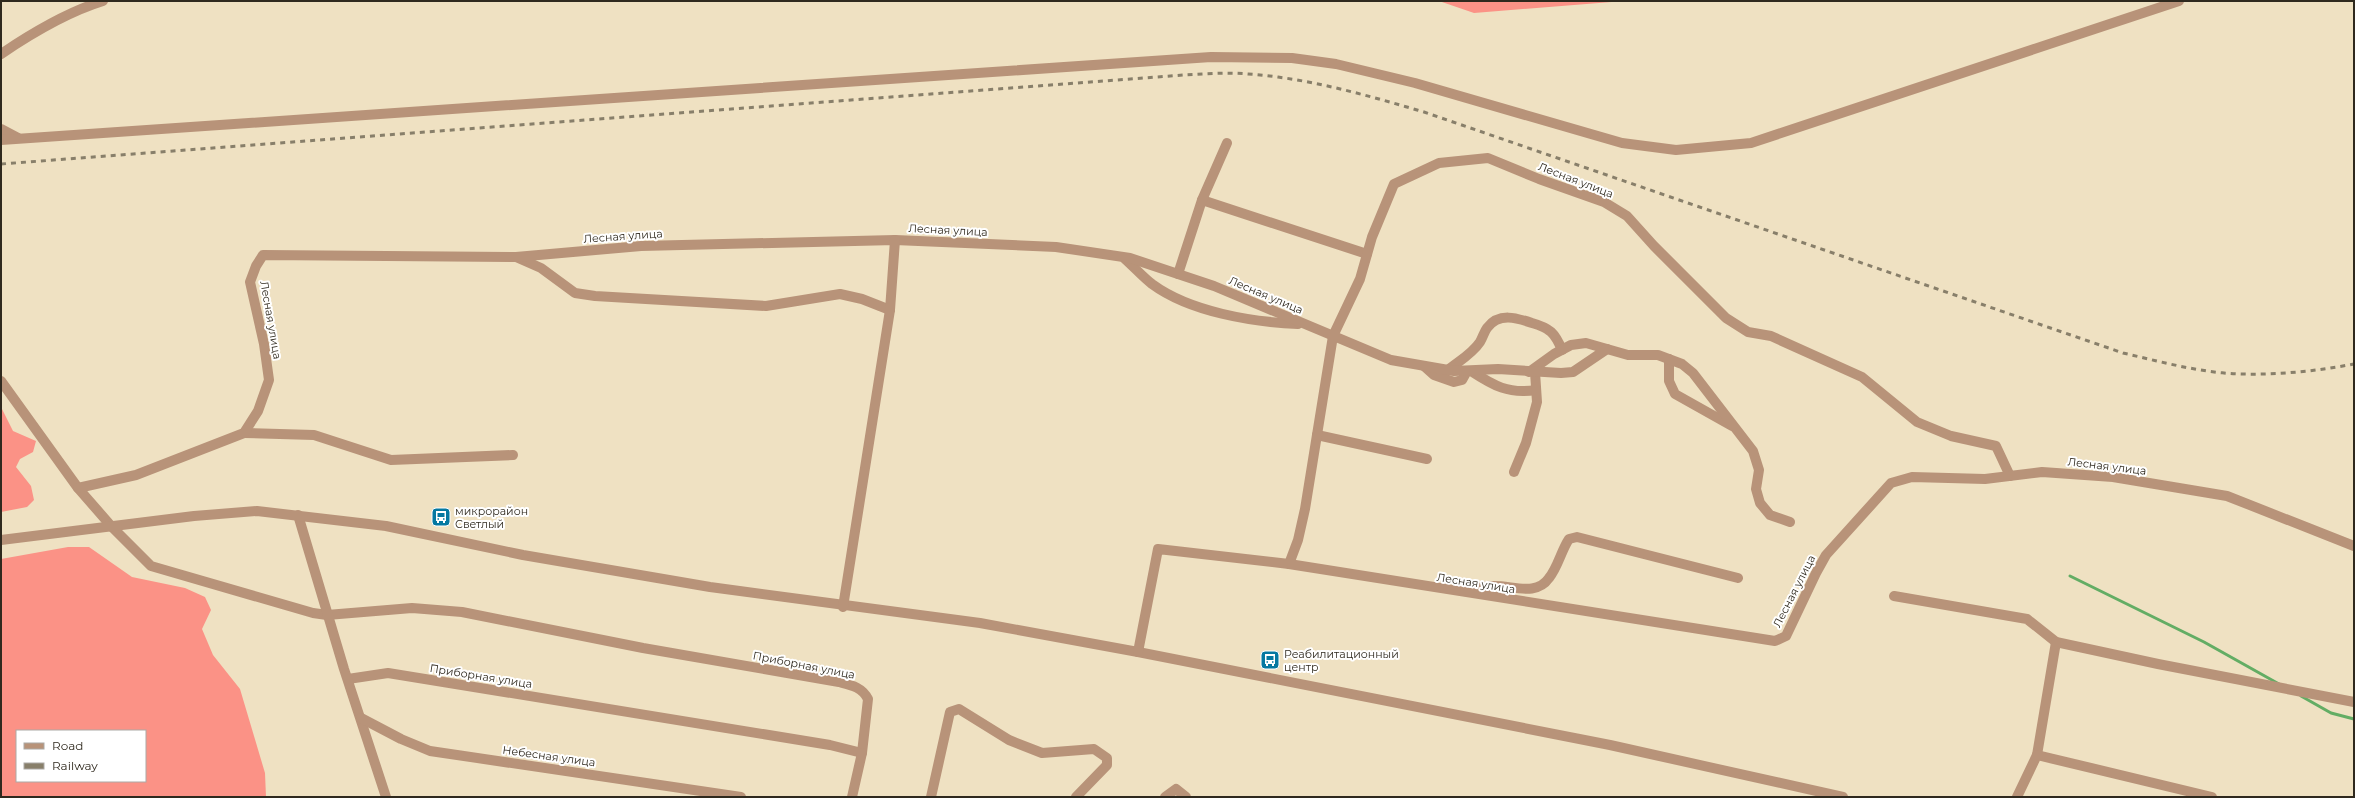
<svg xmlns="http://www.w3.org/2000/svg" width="2355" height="798" viewBox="0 0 2355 798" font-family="Montserrat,sans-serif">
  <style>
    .forest { fill: #fb9286; fill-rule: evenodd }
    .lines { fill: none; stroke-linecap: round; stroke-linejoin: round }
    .stream { stroke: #63ad64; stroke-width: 3 }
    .minor { stroke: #b89379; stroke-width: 10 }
    .rail { stroke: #887f6a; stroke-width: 3; stroke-dasharray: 5 5; stroke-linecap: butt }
    .labels { text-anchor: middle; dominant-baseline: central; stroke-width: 4; stroke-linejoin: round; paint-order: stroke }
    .street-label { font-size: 11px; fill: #2f291e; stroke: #fff }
    .poi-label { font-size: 11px; fill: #2f291e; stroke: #fff; text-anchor: start }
  </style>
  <rect width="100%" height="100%" fill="#efe1c2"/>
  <g class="forest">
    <path d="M 1439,1 L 1624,1 L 1474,13 Z"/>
    <path d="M 1,407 L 13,431 L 36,441 L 33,452 L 20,459 L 16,467 L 31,486 L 34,500 L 27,507 L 1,512 Z"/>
    <path d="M 68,547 L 89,547 L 132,577 L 185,588 L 205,597 L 211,610 L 202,629 L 213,655 L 240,689 L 265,773 L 266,797 L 1,797 L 1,559 ZM 17,731 L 145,731 L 145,781 L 17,781 Z"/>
  </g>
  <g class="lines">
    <g class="stream">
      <path d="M 2070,576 L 2204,642 L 2279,684"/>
      <path d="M 2301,696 L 2331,713 L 2354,719"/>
    </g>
    <g class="minor">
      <path d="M 1,54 C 32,33 67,12 103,1"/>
      <path d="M 1,129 L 18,138"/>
      <path d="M 1,140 L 1211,57 L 1292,58 L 1336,64 L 1415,83 L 1622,143 L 1676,150 L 1751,143 L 2179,1"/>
      <path d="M 1202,200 L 1367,254"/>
      <path d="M 516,257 L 541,268 L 575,293 L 595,296 L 766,306 L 840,294 L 862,299 L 890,310"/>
      <path d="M 1125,259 C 1134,267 1143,277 1152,284 C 1190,312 1252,322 1298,324"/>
      <path d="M 1178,274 L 1202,200 L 1227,143"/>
      <path d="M 1669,359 L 1669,381 L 1675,394 L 1732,426"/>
      <path d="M 1424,366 L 1434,375 L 1454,382 L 1462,380 L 1467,371"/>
      <path d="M 1448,370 C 1459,361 1472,354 1480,342 C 1483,337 1484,332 1487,328 C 1499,312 1517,318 1532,323 C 1550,328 1555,333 1562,350"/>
      <path d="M 1471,371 C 1494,386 1508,394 1536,390"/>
      <path d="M 1529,372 L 1554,354 L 1571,345 L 1586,343 L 1628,355 L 1658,355 L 1682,364 L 1693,373 L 1753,451 L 1759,470 L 1756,489 L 1760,503 L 1770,515 L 1790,522"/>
      <path d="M 1,381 L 78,488 L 112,527 L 151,566 L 313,613 L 327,615 L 412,608 L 462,612 L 643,648 L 839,682 C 851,685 862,687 868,699 L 862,753 L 830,745 L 388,673 L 348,679"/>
      <path d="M 244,433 L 314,435 L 391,460 L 513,455"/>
      <path d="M 1317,435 L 1427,459"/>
      <path d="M 1514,472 L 1526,443 L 1537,402 L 1535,372"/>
      <path d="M 78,488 L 136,475 L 244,433 L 258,411 L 269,380 L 264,344 L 250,282 L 256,266 L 263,255 L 516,257 L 641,246 L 895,240 L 1056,247 L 1130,258 L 1214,286 L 1391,360 L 1454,371 L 1498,369 L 1561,373 L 1573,372 L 1607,349"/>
      <path d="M 298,515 L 344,669 L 386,797"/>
      <path d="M 1,540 L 194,516 L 257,511 L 386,526 L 523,555 L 710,587 L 980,623 L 1138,652 L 1610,745 L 1843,797"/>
      <path d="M 1289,564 L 1298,540 L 1305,509 L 1333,336 L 1360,279 L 1372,237 L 1394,184 L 1439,163 L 1488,158 L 1539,179 L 1604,202 L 1627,216 L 1654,246 L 1726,318 L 1748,332 L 1771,336 L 1862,377 L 1917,422 L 1951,436 L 1996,446 L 2010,476"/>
      <path d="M 1465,591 C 1474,589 1483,586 1492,586 C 1512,585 1536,597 1549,578 C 1558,567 1561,551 1569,539 L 1577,537 L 1738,578"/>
      <path d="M 1894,596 L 2027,619 L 2056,642 L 2158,664 L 2354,702"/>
      <path d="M 843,607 L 890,310 L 895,240"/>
      <path d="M 1138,652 L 1158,549 L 1289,564 L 1775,641 L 1786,636 L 1816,573 L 1826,555 L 1891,483 L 1912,477 L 1985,479 L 2042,472 L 2113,477 L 2227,496 L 2354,546"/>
      <path d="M 361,718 L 401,739 L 430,751 L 741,797"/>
      <path d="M 2037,755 L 2056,642"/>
      <path d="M 852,797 L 862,753"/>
      <path d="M 931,797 L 950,712 L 959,709 L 1009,740 L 1042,753 L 1094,749 L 1107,758 L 1107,765 L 1076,797"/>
      <path d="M 1165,797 L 1176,789 L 1186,797"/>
      <path d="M 2017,797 L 2037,755 L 2212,797"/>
    </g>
    <path class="rail" d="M 1,164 L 1183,75 C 1204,74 1226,72 1248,74 C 1308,78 1366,95 1424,112 L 2123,353 C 2162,362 2201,373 2241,374 C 2279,375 2317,371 2354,364"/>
  </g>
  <defs>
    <g id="bus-square" transform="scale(1)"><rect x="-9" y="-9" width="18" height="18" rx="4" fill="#0478a1" stroke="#fff"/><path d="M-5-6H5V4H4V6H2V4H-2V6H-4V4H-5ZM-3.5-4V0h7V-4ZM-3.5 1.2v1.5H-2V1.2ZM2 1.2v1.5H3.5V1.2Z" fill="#fff"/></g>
  </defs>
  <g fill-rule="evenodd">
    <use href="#bus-square" x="441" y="517"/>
    <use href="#bus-square" x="1270" y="660"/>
  </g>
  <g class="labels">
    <g class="street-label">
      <text transform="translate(1576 180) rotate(21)">Лесная улица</text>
      <text transform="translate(948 230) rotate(3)">Лесная улица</text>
      <text transform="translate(623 236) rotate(-4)">Лесная улица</text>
      <text transform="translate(1266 295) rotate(23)">Лесная улица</text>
      <text transform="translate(271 320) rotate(80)">Лесная улица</text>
      <text transform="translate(2107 466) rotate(7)">Лесная улица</text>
      <text transform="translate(1476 583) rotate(9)">Лесная улица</text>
      <text transform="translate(1794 591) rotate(-63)">Лесная улица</text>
      <text transform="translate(804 665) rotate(11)">Приборная улица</text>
      <text transform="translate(481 676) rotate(9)">Приборная улица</text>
      <text transform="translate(549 756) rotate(8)">Небесная улица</text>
    </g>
    <g class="poi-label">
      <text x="455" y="511">микрорайон<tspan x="455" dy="13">Светлый</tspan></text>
      <text x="1284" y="654">Реабилитационный<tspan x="1284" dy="13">центр</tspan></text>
    </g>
  </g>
  <rect width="2355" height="798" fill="none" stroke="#2f291e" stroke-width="4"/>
  <rect x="16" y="730" width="130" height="52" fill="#ffffff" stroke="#aca9a5"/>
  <rect x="24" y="743" width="20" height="6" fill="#b89379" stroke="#aca9a5"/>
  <text x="52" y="750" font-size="12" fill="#2f291e">Road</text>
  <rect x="24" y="763" width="20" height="6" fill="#887f6a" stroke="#aca9a5"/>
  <text x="52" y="770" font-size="12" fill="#2f291e">Railway</text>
</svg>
